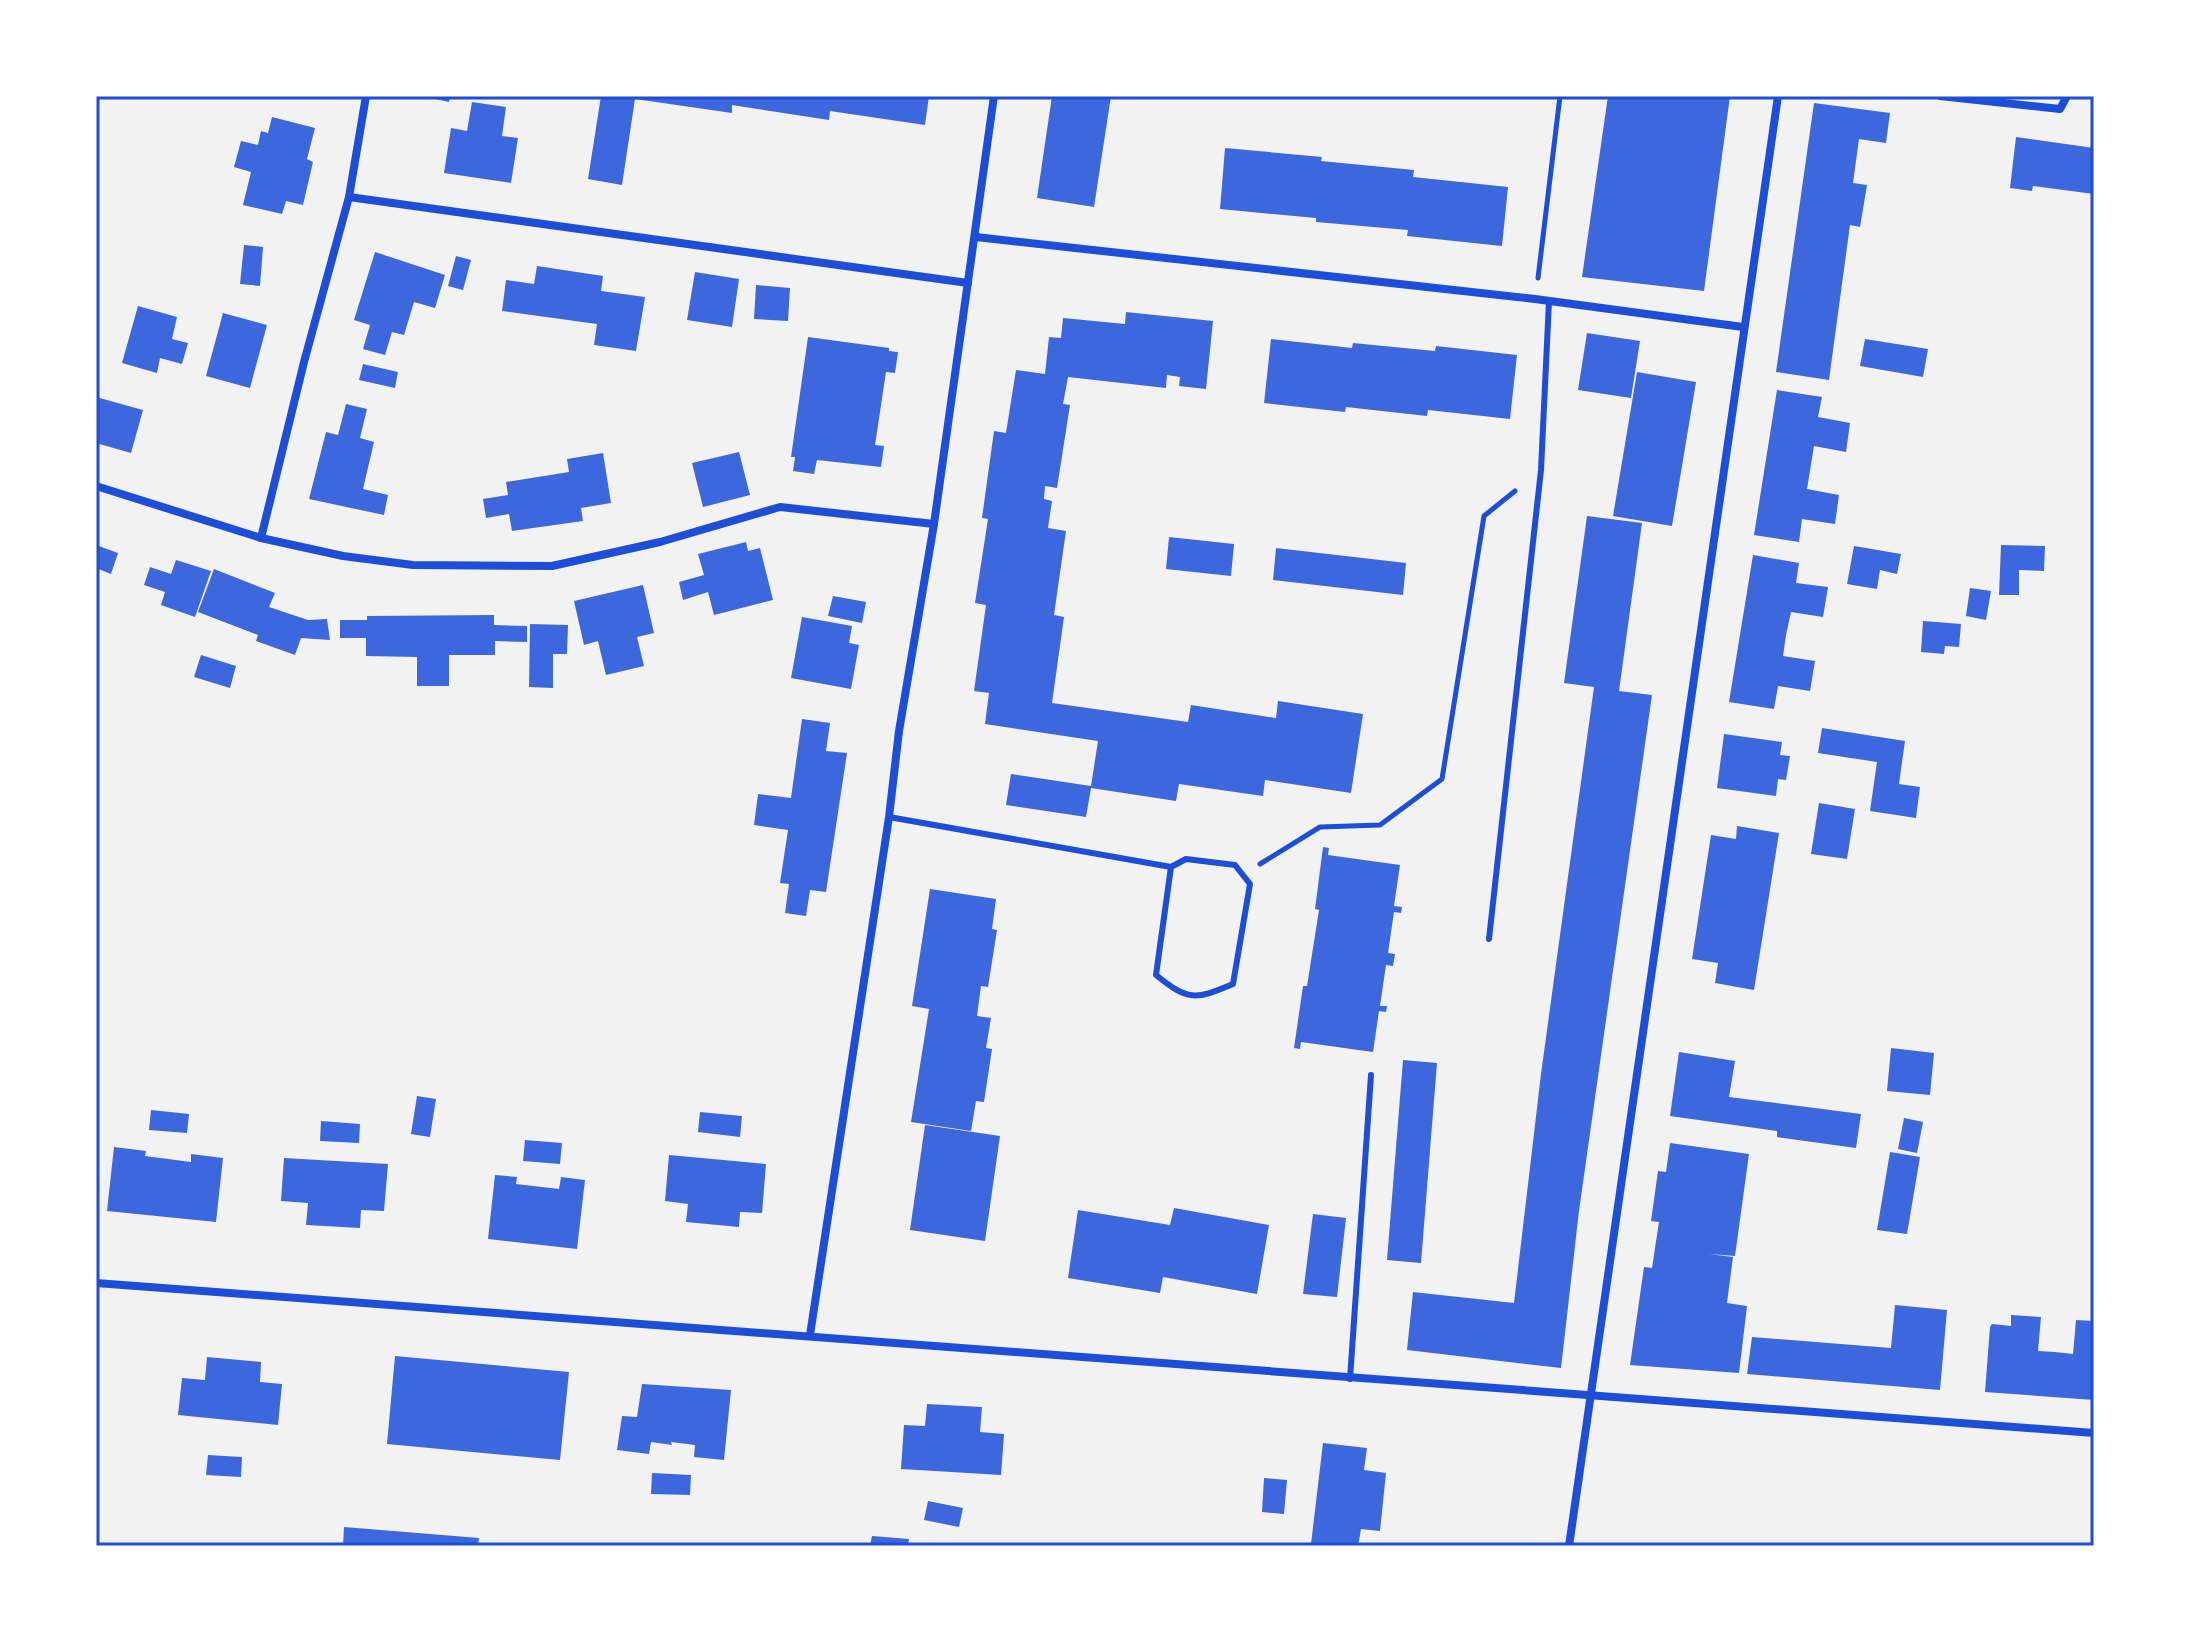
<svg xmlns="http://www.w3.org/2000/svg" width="2190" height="1642" viewBox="0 0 2190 1642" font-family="Merriweather,serif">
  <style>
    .building { fill: #3d67dc }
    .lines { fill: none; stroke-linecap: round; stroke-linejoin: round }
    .path { stroke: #1d4ed8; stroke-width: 5 }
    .service { stroke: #1d4ed8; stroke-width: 6 }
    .minor { stroke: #1d4ed8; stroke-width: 8 }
    .neatline { fill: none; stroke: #1d4ed8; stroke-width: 3 }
  </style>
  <rect width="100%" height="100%" fill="#f2f2f2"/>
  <g class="building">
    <path d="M 422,96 L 450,96 L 449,102 Z"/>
    <path d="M 601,96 L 929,96 L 925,125 L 830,111 L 829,120 L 732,105 L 732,113 L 635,99 L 622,185 L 588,179 Z"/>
    <path d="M 1052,96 L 1111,96 L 1094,207 L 1037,198 Z"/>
    <path d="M 1608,96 L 1730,96 L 1704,291 L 1582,277 Z"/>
    <path d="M 472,102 L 506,107 L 502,136 L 518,138 L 511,183 L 444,173 L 451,128 L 467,131 Z"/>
    <path d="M 1814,103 L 1890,113 L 1886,143 L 1859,139 L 1853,183 L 1867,185 L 1860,227 L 1850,225 L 1829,380 L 1776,372 Z"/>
    <path d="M 272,117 L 315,128 L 307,159 L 313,162 L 303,205 L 286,201 L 282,214 L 243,205 L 251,172 L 234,167 L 241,141 L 258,145 L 261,131 L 268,133 Z"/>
    <path d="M 2016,137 L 2094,148 L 2094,194 L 2033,186 L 2032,191 L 2010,188 Z"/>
    <path d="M 1225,148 L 1322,157 L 1321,161 L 1414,170 L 1413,177 L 1508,187 L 1502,246 L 1407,236 L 1408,230 L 1316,222 L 1316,218 L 1220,209 Z"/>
    <path d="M 244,245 L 263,247 L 260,286 L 240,284 Z"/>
    <path d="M 375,252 L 445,275 L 435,308 L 414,302 L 404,335 L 392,332 L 385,355 L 363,349 L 370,325 L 354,320 Z"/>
    <path d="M 456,256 L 471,260 L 463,290 L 448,286 Z"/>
    <path d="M 537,266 L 603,276 L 601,291 L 645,297 L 636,351 L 594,345 L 597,324 L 502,311 L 506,280 L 534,284 Z"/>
    <path d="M 695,272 L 739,279 L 732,327 L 687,320 Z"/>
    <path d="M 756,285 L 790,288 L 788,321 L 754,319 Z"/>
    <path d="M 138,306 L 177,317 L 172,339 L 188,343 L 182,364 L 160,358 L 157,373 L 122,363 Z"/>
    <path d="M 1126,312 L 1213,321 L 1206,389 L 1179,386 L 1180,377 L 1167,375 L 1166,388 L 1068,377 L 1063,404 L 1070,405 L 1057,488 L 1045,486 L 1044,499 L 1052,501 L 1048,528 L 1066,531 L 1054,615 L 1064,617 L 1052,703 L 1188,722 L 1191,705 L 1276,718 L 1278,701 L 1363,714 L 1351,793 L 1265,780 L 1263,796 L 1179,784 L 1176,801 L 1091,788 L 1086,817 L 1006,805 L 1011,774 L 1091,786 L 1098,741 L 985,724 L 989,693 L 974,691 L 986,605 L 975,603 L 988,519 L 982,518 L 994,431 L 1006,433 L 1016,370 L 1045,374 L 1049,337 L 1061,338 L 1063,318 L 1125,324 Z"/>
    <path d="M 223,313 L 267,325 L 250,388 L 206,376 Z"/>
    <path d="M 1587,333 L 1640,341 L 1631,398 L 1578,390 Z"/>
    <path d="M 808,337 L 889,348 L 889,351 L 898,352 L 895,373 L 886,372 L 875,445 L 884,446 L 881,467 L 817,460 L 814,474 L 793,471 L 795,457 L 791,457 Z"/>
    <path d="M 1271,339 L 1352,348 L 1353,343 L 1435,351 L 1436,346 L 1517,355 L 1510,419 L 1428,410 L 1427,416 L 1346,407 L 1345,412 L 1264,403 Z"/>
    <path d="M 1865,339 L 1928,349 L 1923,377 L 1860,366 Z"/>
    <path d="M 363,364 L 398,372 L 395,388 L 359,380 Z"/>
    <path d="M 1637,372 L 1696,382 L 1672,526 L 1613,516 Z"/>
    <path d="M 1777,390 L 1822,397 L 1818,417 L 1850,423 L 1846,452 L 1814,446 L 1807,489 L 1839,495 L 1835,524 L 1802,519 L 1799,542 L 1754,535 Z"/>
    <path d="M 96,397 L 143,410 L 131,453 L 96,443 Z"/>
    <path d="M 346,404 L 367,409 L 360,438 L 374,442 L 363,489 L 388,495 L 384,515 L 309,499 L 326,432 L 338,435 Z"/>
    <path d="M 739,452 L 750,495 L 703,507 L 692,463 Z"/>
    <path d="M 603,453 L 611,503 L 581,508 L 583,521 L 512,531 L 509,514 L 486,518 L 483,499 L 508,495 L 506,482 L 569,472 L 567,459 Z"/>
    <path d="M 1587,516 L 1642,523 L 1619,691 L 1652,695 L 1579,1211 L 1561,1368 L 1407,1350 L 1413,1292 L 1514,1303 L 1541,1074 L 1594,687 L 1564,683 Z"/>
    <path d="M 1169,537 L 1234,544 L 1231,576 L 1166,569 Z"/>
    <path d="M 746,542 L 748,551 L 760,548 L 773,600 L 714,615 L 708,592 L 683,600 L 679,582 L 704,575 L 698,554 Z"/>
    <path d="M 96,545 L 118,553 L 111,574 L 96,568 Z"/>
    <path d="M 2001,545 L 2045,546 L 2044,571 L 2019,570 L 2019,595 L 1999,595 Z"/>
    <path d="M 1854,546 L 1901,554 L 1897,574 L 1880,570 L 1877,589 L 1847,584 Z"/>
    <path d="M 1276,548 L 1406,563 L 1403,595 L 1273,580 Z"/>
    <path d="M 1753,555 L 1799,563 L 1796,583 L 1828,587 L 1823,617 L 1791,612 L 1786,635 L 1783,656 L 1815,661 L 1810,691 L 1778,686 L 1774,709 L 1729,702 Z"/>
    <path d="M 176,560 L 211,571 L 195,617 L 161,605 L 165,592 L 144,585 L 150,567 L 171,574 Z"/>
    <path d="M 214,569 L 275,593 L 269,607 L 308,620 L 327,619 L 330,640 L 301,638 L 295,655 L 256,641 L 258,635 L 198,612 Z"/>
    <path d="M 643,585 L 654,633 L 637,637 L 644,666 L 606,675 L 598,641 L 584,645 L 574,601 Z"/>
    <path d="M 1970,588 L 1991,591 L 1986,620 L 1966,616 Z"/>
    <path d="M 833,596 L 866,602 L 862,623 L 828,616 Z"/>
    <path d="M 494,615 L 494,625 L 527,626 L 527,642 L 495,641 L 495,655 L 449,655 L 449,686 L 417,686 L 417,657 L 366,656 L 366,638 L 340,638 L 340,620 L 367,620 L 367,616 Z"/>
    <path d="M 802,617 L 852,626 L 849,643 L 859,645 L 851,689 L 791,678 Z"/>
    <path d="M 1923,621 L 1961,624 L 1959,647 L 1945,646 L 1944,654 L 1921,652 Z"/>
    <path d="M 530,624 L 568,625 L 567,654 L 553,654 L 553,688 L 529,687 Z"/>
    <path d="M 201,655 L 236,666 L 230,688 L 194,677 Z"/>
    <path d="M 802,719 L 830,723 L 826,751 L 847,753 L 826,892 L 810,890 L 806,916 L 785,913 L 789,884 L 780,883 L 788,830 L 754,825 L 758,794 L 791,798 Z"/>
    <path d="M 1822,728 L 1905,741 L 1899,784 L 1920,787 L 1916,818 L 1870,811 L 1877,762 L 1818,753 Z"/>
    <path d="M 1724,734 L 1782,742 L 1780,755 L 1790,756 L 1786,780 L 1778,779 L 1776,796 L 1717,788 Z"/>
    <path d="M 1819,803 L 1855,809 L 1847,859 L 1811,854 Z"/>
    <path d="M 1737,826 L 1779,833 L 1754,990 L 1715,983 L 1718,963 L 1692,959 L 1711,835 L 1736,839 Z"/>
    <path d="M 1323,847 L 1329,848 L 1328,855 L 1400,865 L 1394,906 L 1402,907 L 1401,913 L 1394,912 L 1388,953 L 1395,954 L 1393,966 L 1386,965 L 1380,1006 L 1387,1006 L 1386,1012 L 1379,1011 L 1373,1052 L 1301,1042 L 1300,1049 L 1294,1048 L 1303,986 L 1307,986 L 1319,910 L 1315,909 Z"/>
    <path d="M 930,889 L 996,899 L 992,929 L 997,930 L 988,987 L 981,986 L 977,1016 L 991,1018 L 986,1048 L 992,1049 L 984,1102 L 976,1101 L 971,1131 L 911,1122 L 929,1009 L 912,1006 Z"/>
    <path d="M 1891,1048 L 1934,1053 L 1930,1095 L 1887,1091 Z"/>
    <path d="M 1679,1052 L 1735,1061 L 1729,1097 L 1861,1114 L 1856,1148 L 1777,1137 L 1777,1131 L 1670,1116 Z"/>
    <path d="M 1403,1060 L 1437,1063 L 1421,1263 L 1387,1260 Z"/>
    <path d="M 417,1096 L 436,1099 L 430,1137 L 411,1134 Z"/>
    <path d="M 151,1110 L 189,1114 L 187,1133 L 149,1130 Z"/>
    <path d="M 700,1112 L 742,1116 L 740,1137 L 698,1132 Z"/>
    <path d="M 1904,1118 L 1923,1122 L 1917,1153 L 1898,1149 Z"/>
    <path d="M 321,1121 L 360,1124 L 359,1143 L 320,1141 Z"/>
    <path d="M 925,1125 L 1000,1136 L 985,1241 L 910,1230 Z"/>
    <path d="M 525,1140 L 562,1143 L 560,1164 L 523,1161 Z"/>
    <path d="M 1670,1143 L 1749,1154 L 1735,1256 L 1709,1254 L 1733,1257 L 1727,1303 L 1747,1306 L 1739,1373 L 1630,1365 L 1644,1267 L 1652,1268 L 1655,1248 L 1659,1222 L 1651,1221 L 1658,1171 L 1666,1172 Z"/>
    <path d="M 114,1147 L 146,1151 L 145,1156 L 191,1162 L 191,1154 L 223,1158 L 216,1222 L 107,1211 Z"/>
    <path d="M 1890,1152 L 1920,1157 L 1907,1234 L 1877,1230 Z"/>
    <path d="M 669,1155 L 766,1164 L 762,1213 L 740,1212 L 739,1227 L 686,1222 L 688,1204 L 665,1201 Z"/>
    <path d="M 284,1158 L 388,1164 L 384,1211 L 361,1210 L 360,1228 L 306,1225 L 308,1203 L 281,1201 Z"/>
    <path d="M 495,1175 L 517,1177 L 516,1184 L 559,1189 L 561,1177 L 585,1180 L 577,1249 L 488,1239 Z"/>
    <path d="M 1174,1208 L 1269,1225 L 1257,1294 L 1163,1277 L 1160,1293 L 1068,1278 L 1078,1210 L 1170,1225 Z"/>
    <path d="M 1313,1214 L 1346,1218 L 1337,1297 L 1303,1294 Z"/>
    <path d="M 1895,1305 L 1947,1310 L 1940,1390 L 1747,1374 L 1752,1337 L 1891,1348 Z"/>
    <path d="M 2011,1315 L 2041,1317 L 2038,1351 L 2055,1352 L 2073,1354 L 2076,1320 L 2094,1321 L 2094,1400 L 1985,1392 L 1990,1327 L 1992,1324 L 2011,1326 Z"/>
    <path d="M 395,1356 L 569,1372 L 560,1460 L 387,1444 Z"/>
    <path d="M 207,1357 L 261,1362 L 260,1382 L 282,1384 L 278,1425 L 178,1415 L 182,1378 L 205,1380 Z"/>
    <path d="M 642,1384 L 731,1390 L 724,1460 L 694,1457 L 695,1445 L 671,1442 L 672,1445 L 651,1442 L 649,1454 L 617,1450 L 622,1416 L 637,1417 Z"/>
    <path d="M 927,1404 L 982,1407 L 980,1432 L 1004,1434 L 1001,1475 L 901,1469 L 904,1425 L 925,1426 Z"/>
    <path d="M 1323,1443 L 1367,1448 L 1364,1470 L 1386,1473 L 1380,1531 L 1361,1529 L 1358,1546 L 1311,1544 Z"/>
    <path d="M 208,1455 L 242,1457 L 241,1477 L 206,1475 Z"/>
    <path d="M 652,1473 L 691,1475 L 690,1495 L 651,1494 Z"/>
    <path d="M 1264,1478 L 1287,1480 L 1284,1514 L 1262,1512 Z"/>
    <path d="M 928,1501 L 963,1508 L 959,1527 L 924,1520 Z"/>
    <path d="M 344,1527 L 479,1538 L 478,1546 L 343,1546 Z"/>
    <path d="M 872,1536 L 909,1539 L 908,1546 L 870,1546 Z"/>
  </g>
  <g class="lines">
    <g class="path">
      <path d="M 1538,278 L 1560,96"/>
      <path d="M 1260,864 L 1320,827 L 1380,825 L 1442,779 L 1484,516 L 1515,491"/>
    </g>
    <g class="service">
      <path d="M 889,817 L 1171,867 L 1156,975 C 1188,1001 1195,1000 1233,984 L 1250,884 L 1235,865 L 1186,859 L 1171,867"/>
      <path d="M 1489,939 L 1541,470 L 1549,301"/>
      <path d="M 1350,1379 L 1371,1075"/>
    </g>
    <g class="minor">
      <path d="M 1940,96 L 2060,109 L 2067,96"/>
      <path d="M 349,197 L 968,283"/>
      <path d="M 976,237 L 1535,299 L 1743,327"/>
      <path d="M 96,486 L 261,538 L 343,556 L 413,565 L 552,566 L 660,542 L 780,507 L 934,524"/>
      <path d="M 261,538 L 304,362 L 349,197 L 366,96"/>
      <path d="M 96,1283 L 2094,1433"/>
      <path d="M 810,1335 L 889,817 L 899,731 L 934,524 L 994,96"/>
      <path d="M 1569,1546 L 1778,96"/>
    </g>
  </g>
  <rect width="2190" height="1642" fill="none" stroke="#ffffff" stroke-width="196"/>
  <rect x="98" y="98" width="1994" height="1446" class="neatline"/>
</svg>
